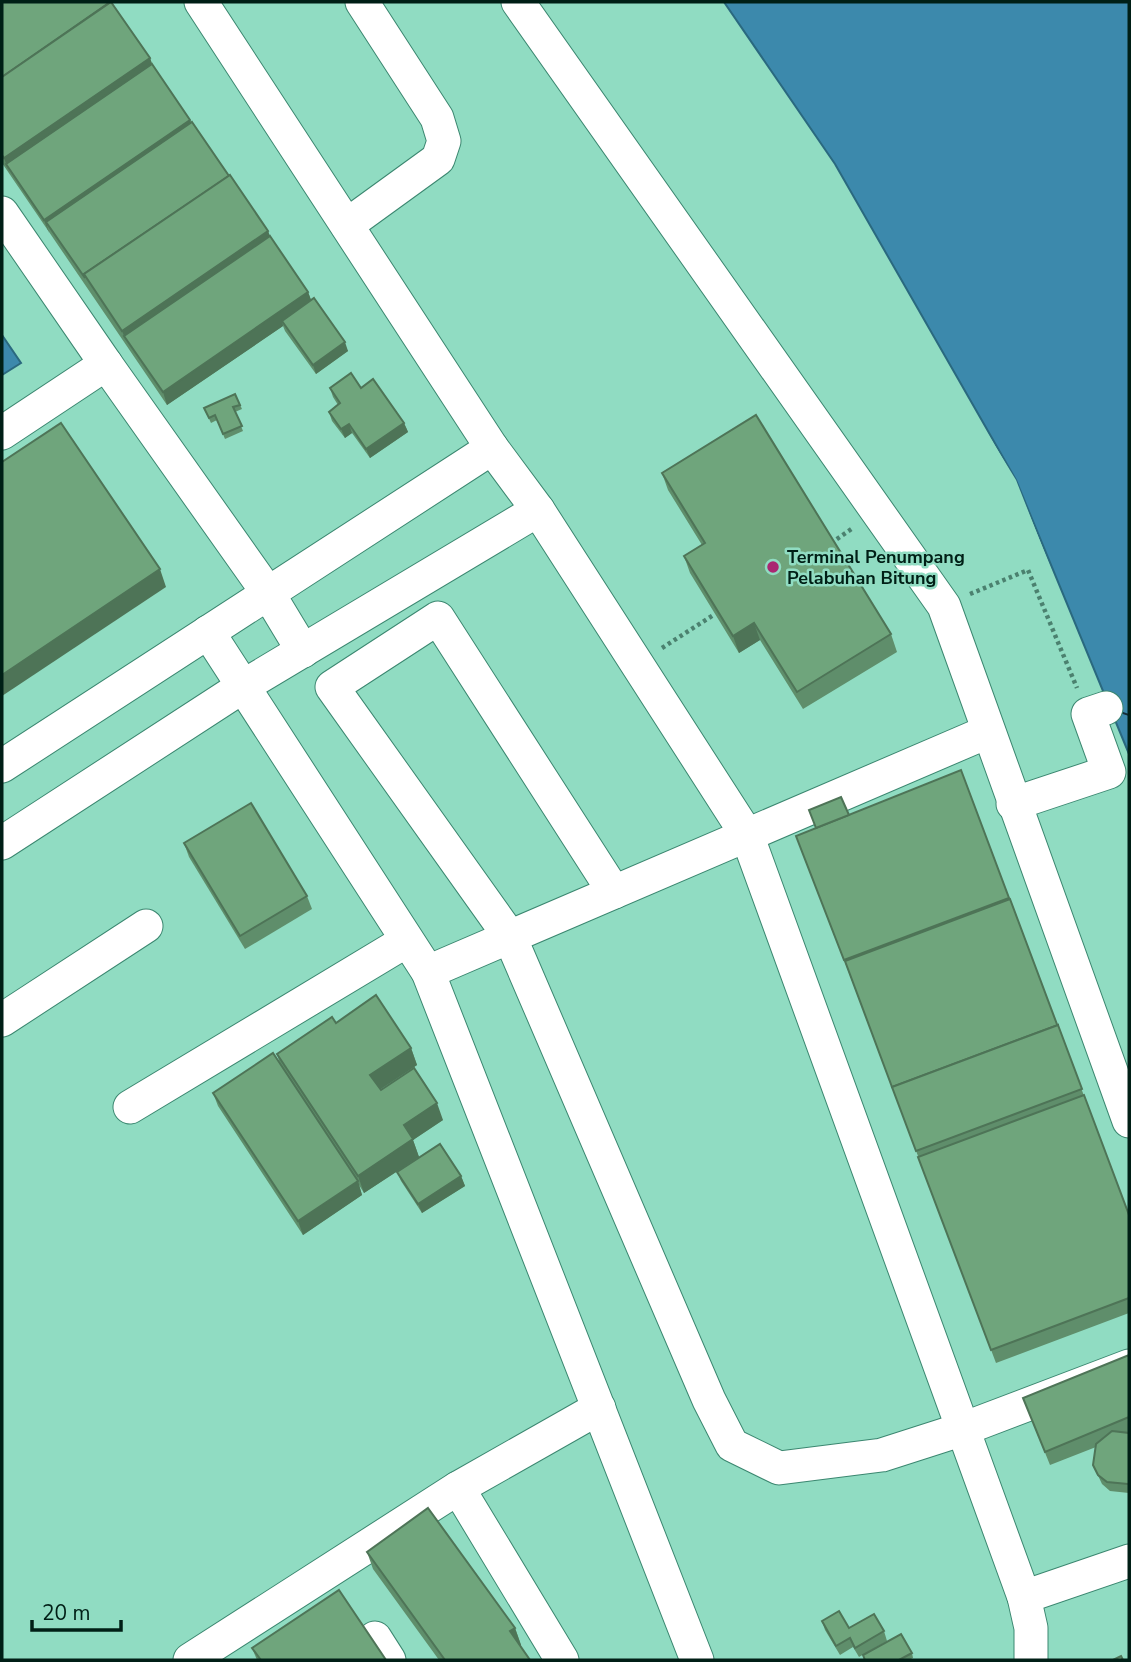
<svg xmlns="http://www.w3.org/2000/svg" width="1131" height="1662" viewBox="0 0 1131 1662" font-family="'Nunito Sans',sans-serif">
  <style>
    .water { fill: #3c89ac; stroke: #2a697f; stroke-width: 2 }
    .pier { fill: #90dcc2 }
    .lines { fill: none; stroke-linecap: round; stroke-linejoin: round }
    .ferry { stroke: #152d38; stroke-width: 2; stroke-dasharray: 9 7; stroke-linecap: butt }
    .minor-casing { stroke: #3b8770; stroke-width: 35 }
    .path { stroke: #4b816f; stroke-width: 4.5; stroke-dasharray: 3.5 3.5; stroke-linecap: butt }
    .minor { stroke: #fff; stroke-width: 33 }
    .wall { fill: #5f8e6b }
    .shaded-wall { fill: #4e7457 }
    .building { fill: #6fa57c; stroke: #4e7457; stroke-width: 2 }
    .poi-dot { fill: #aa2772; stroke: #90dcc2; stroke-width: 2.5 }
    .labels { text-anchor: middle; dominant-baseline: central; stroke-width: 5; stroke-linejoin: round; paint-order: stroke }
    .poi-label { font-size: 18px; font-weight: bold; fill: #001f16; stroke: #90dcc2; text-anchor: start }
  </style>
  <rect width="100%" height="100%" fill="#90dcc2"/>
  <g class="water">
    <path d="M 724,2 L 1129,2 L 1129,754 L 1016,480 L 835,164 Z"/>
    <path d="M 2,335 L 21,363 L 2,375 Z"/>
  </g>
  <path class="pier" d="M 953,377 L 1016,480 L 1099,691 L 1013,482 Z"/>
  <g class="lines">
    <path class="ferry" d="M 1120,712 L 1129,715"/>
    <g class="minor-casing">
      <g id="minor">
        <path d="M 201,2 L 492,448 L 538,510 L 747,835 L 1024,1597 L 1031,1628 L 1031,1660"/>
        <path d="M 518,2 L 944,606 L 1129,1121"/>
        <path d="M 2,213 L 106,364 L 2,433"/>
        <path d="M 347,225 L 438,159 L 444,141 L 437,118 L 362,2"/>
        <path d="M 106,364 L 268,593 L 303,651"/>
        <path d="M 208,632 L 428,972 L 697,1660"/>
        <path d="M 2,766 L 492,448"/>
        <path d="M 1013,804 L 1109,772 L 1088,714 L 1106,708"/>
        <path d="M 2,843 L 242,687 L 538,510"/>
        <path d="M 614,892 L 438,618 L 332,687 L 510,937 L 709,1400 L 732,1445 L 779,1468 L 882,1455 L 963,1429 L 1129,1366"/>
        <path d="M 428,972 L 987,732"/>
        <path d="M 2,1020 L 146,926"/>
        <path d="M 130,1107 L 406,941"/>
        <path d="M 1024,1597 L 1129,1561"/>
        <path d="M 375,1638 L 389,1660"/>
        <path d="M 190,1660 L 458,1488"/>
        <path d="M 562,1660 L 458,1488 L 599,1408"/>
      </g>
    </g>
    <g class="path">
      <path d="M 831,543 L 853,528"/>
      <path d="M 970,594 L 1028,570 L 1077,688"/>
      <path d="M 662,648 L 715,614"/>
    </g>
    <use href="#minor" class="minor"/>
  </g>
  <g class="wall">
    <path d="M 2,2 L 150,58 L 152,64 L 191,122 L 268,231 L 270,236 L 308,292 L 311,300 L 348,351 L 316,374 L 285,331 L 283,326 L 167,405 L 2,163 Z"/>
    <path d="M 330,388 L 361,388 L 404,423 L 408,432 L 370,458 L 352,433 L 345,438 L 332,421 L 329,412 L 338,405 L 333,397 Z"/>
    <path d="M 235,394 L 242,409 L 235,412 L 243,431 L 225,439 L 217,420 L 211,423 L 204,408 Z"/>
    <path d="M 662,473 L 891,634 L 897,652 L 803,709 L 760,640 L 739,653 L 690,573 L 684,556 L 702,545 L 668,490 Z"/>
    <path d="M 961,770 L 1129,1215 L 1129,1313 L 996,1363 L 849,973 L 796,836 Z"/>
    <path d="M 184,843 L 307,896 L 312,909 L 245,949 L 189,857 Z"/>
    <path d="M 336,1023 L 411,1048 L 417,1065 L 380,1090 L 443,1120 L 413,1140 L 419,1157 L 364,1193 L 359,1185 L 362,1195 L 303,1235 L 218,1106 L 213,1093 L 280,1064 L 277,1054 Z"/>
    <path d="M 397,1172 L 461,1176 L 465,1186 L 422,1213 L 401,1181 Z"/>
    <path d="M 1129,1355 L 1129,1493 L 1110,1491 L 1102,1484 L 1093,1465 L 1096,1447 L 1050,1465 L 1023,1398 Z"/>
    <path d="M 367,1552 L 515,1628 L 521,1645 L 520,1646 L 530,1660 L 439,1660 L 373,1569 Z"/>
    <path d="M 822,1621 L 849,1628 L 884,1631 L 887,1641 L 859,1657 L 853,1647 L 840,1655 L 825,1630 Z"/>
    <path d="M 252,1648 L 386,1660 L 257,1660 Z"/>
    <path d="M 912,1653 L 913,1658 L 909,1660 L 864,1660 L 863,1655 Z"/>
  </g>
  <g class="shaded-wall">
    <path d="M 150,58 L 156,75 L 6,164 L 10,175 L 4,158 Z"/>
    <path d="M 190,120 L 195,133 L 46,222 L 49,233 L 44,220 Z"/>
    <path d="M 268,231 L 274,248 L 124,336 L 122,331 Z"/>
    <path d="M 308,292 L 313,305 L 282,321 L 283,326 L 167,405 L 163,392 Z"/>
    <path d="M 345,342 L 348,351 L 316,374 L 313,365 Z"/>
    <path d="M 404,423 L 408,432 L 370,458 L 366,449 Z"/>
    <path d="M 349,424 L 352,433 L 345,438 L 341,429 Z"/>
    <path d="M 160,569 L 166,587 L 2,696 L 2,675 Z"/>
    <path d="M 754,623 L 760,640 L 739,653 L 733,636 Z"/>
    <path d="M 411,1048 L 417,1065 L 376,1092 L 370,1075 Z"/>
    <path d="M 437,1103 L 443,1120 L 413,1140 L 419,1157 L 364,1193 L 358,1176 L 404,1125 Z"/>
    <path d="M 461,1176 L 465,1186 L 422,1213 L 418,1204 Z"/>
    <path d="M 358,1181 L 362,1195 L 303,1235 L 298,1221 Z"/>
    <path d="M 515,1628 L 521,1645 L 516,1648 L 510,1631 Z"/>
  </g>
  <g class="building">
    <path d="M 2,2 L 110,2 L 2,77 Z"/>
    <path d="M 111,2 L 150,58 L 4,158 L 2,155 L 2,77 Z"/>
    <path d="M 152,64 L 190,120 L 44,220 L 6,164 Z"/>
    <path d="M 192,122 L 229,176 L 84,274 L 85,278 L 46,222 Z"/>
    <path d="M 230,175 L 268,231 L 122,331 L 84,274 Z"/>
    <path d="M 270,236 L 308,292 L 163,392 L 124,336 Z"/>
    <path d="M 314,298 L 345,342 L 313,365 L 282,321 Z"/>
    <path d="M 351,373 L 361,388 L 373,379 L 404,423 L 366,449 L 349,424 L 341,429 L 329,412 L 340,403 L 330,388 Z"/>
    <path d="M 235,394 L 240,405 L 233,407 L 242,426 L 223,434 L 215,415 L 209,418 L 204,408 Z"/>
    <path d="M 756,415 L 891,634 L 797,692 L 754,623 L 733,636 L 684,556 L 705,543 L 662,473 Z"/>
    <path d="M 61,423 L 160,569 L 2,675 L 2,462 Z"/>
    <path d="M 961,770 L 1009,898 L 844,960 L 796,836 Z"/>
    <path d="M 841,797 L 849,815 L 816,828 L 809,810 Z"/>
    <path d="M 251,803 L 307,896 L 240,936 L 184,843 Z"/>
    <path d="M 1010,899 L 1058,1027 L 1058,1025 L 892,1087 L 845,961 Z"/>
    <path d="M 376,995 L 411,1048 L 370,1075 L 381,1090 L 414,1068 L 437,1103 L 404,1125 L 413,1139 L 358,1176 L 277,1054 L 332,1017 L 336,1023 Z"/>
    <path d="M 1058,1025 L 1082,1089 L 916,1151 L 892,1087 Z"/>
    <path d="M 273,1053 L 358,1181 L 298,1221 L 213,1093 Z"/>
    <path d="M 1084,1095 L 1129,1215 L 1129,1298 L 991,1350 L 918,1157 Z"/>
    <path d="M 440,1144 L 461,1176 L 418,1204 L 397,1172 Z"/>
    <path d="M 1129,1355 L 1129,1417 L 1045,1452 L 1023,1398 Z"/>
    <path d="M 1112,1431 L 1129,1433 L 1129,1483 L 1128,1484 L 1107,1482 L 1098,1475 L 1093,1465 L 1096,1444 Z"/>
    <path d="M 428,1508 L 515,1628 L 510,1631 L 530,1660 L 445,1660 L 367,1552 Z"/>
    <path d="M 339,1590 L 386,1660 L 261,1660 L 252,1648 Z"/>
    <path d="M 839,1611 L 849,1628 L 874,1614 L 884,1631 L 855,1648 L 850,1638 L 836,1646 L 822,1621 Z"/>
    <path d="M 901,1634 L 912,1653 L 899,1660 L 865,1660 L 863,1655 Z"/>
    <path d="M 1121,1656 L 1123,1660 L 1113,1660 Z"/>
  </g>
  <circle class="poi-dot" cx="773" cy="567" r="7"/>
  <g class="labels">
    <g class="poi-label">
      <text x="787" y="557">Terminal Penumpang<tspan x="787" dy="21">Pelabuhan Bitung</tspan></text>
    </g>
  </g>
  <rect width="1131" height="1662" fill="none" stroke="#001f16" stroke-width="7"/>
  <path d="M32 1620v10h89v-10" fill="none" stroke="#001f16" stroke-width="3.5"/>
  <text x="42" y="1620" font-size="21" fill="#001f16" stroke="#90dcc2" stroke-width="5" paint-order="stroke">20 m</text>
</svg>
